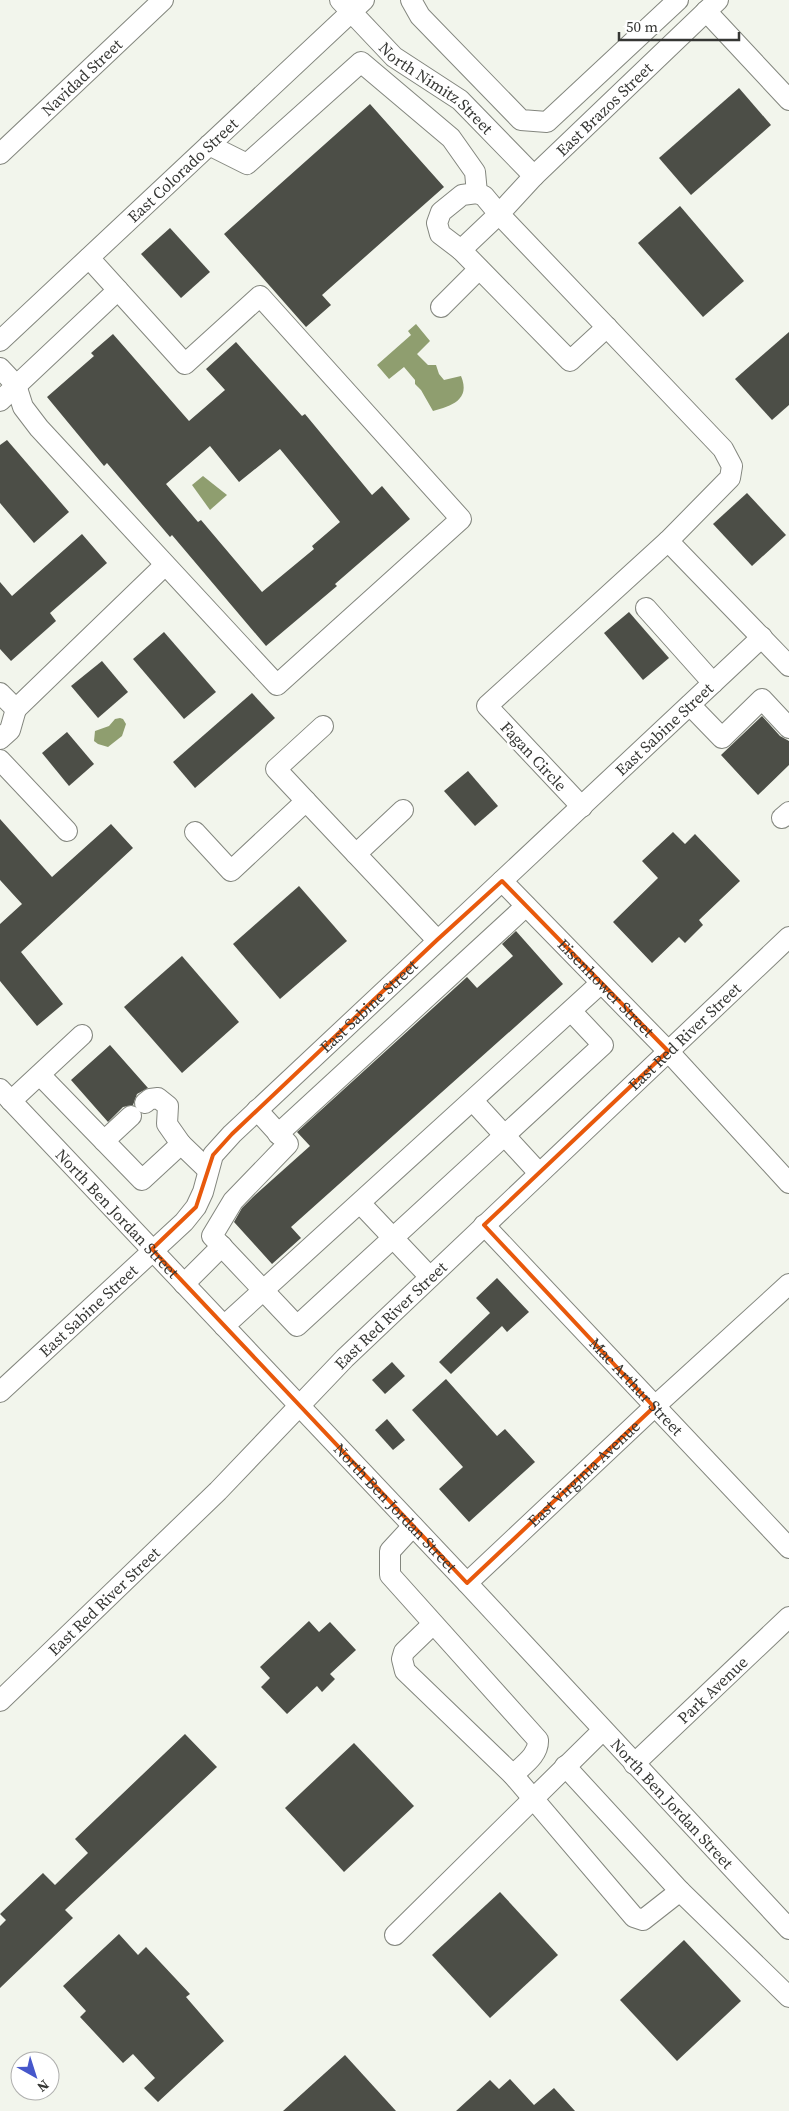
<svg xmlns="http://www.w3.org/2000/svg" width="789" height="2111" viewBox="0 0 789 2111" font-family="'Source Serif 4',serif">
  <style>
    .water { fill: #8f9e6f }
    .building { fill: #4c4e47; fill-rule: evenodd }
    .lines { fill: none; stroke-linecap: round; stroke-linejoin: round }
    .minor-casing { stroke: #83867e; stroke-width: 22 }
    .minor { stroke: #fff; stroke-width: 20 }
    .marked { fill: none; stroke: #e8590c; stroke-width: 4; stroke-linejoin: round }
    .labels { text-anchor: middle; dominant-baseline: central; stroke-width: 5; stroke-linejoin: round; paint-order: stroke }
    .street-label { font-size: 16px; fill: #363734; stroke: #fff }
  </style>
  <rect width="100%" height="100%" fill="#f2f5ec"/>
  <g class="water">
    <path d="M 416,324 L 430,341 L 417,354 L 428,365 L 436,365 L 439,374 L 444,380 L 461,376 C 471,400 451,406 433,411 L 421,390 L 415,384 L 415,380 L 404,367 L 389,379 L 377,365 L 411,335 L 408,331 Z"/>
    <path d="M 203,476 L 227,495 L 210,510 L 192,485 Z"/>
    <path d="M 120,718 L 123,719 L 126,724 L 122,736 L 108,747 L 98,744 L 94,741 L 95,731 L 109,726 L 115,719 Z"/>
  </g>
  <g class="building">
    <path d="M 739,88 L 771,125 L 691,195 L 659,158 Z"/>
    <path d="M 370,104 L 444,187 L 322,295 L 331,305 L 306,327 L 224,234 Z"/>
    <path d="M 680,206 L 744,281 L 703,317 L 638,243 Z"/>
    <path d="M 170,228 L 210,272 L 181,298 L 141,254 Z"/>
    <path d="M 789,332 L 789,405 L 772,420 L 735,379 Z"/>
    <path d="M 113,334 L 189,421 L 225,390 L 206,369 L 236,342 L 302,416 L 305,414 L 372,495 L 382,486 L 410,519 L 335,584 L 337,586 L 266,646 L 172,535 L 170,537 L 107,463 L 104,466 L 47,397 L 94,356 L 91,353 ZM 210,446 L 239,482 L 280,449 L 340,522 L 312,546 L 314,549 L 262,592 L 201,520 L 198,522 L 166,484 Z"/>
    <path d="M 7,440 L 69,512 L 34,543 L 0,503 L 0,445 Z"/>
    <path d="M 747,493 L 786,535 L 752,566 L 713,524 Z"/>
    <path d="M 82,534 L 107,563 L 50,613 L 56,621 L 11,661 L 0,649 L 0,582 L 12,596 Z"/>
    <path d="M 629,612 L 669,658 L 643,680 L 604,633 Z"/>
    <path d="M 164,632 L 216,692 L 184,719 L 133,659 Z"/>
    <path d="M 102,661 L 128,692 L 98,718 L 71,686 Z"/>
    <path d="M 252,693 L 275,718 L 195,788 L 173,762 Z"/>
    <path d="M 762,716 L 780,736 L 789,741 L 789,765 L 758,795 L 721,755 Z"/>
    <path d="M 67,732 L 94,764 L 69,786 L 42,753 Z"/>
    <path d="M 468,771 L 498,806 L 475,826 L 444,791 Z"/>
    <path d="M 0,819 L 52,877 L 111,824 L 133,848 L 21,952 L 63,1004 L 37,1026 L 0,981 L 0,924 L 22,904 L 0,880 Z"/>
    <path d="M 673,832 L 685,844 L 695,834 L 740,881 L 699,920 L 703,925 L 685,943 L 679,937 L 652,963 L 613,922 L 658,878 L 642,861 Z"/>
    <path d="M 299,886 L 347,941 L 280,999 L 233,944 Z"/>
    <path d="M 516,931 L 563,984 L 291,1227 L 301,1238 L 272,1264 L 234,1222 L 242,1208 L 253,1197 L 310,1146 L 297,1132 L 467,977 L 477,988 L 513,956 L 502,944 Z"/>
    <path d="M 182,956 L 239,1022 L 182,1073 L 124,1007 Z"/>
    <path d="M 110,1045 L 148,1088 L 137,1094 L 133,1105 L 123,1107 L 108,1122 L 71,1080 Z"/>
    <path d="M 497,1278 L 529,1312 L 507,1332 L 502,1326 L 451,1374 L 439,1362 L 490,1313 L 476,1298 Z"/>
    <path d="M 392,1362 L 405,1376 L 385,1394 L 372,1380 Z"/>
    <path d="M 446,1379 L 497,1436 L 505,1429 L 535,1462 L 469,1522 L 439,1489 L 463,1467 L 412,1410 Z"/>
    <path d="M 387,1419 L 405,1440 L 393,1450 L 375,1430 Z"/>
    <path d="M 309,1621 L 319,1632 L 330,1622 L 356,1650 L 330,1674 L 335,1679 L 322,1692 L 317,1686 L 287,1714 L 261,1687 L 270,1678 L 260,1667 Z"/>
    <path d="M 185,1734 L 217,1767 L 65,1910 L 73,1918 L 0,1988 L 0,1926 L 6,1920 L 0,1914 L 43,1873 L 55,1885 L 88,1853 L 75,1839 Z"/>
    <path d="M 354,1743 L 414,1806 L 344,1872 L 285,1808 Z"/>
    <path d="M 500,1892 L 558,1955 L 490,2018 L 432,1955 Z"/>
    <path d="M 119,1934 L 138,1955 L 146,1947 L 190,1994 L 186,1997 L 224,2041 L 158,2102 L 144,2088 L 155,2078 L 133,2054 L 123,2063 L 80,2017 L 86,2011 L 63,1986 Z"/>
    <path d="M 684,1940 L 741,2001 L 677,2061 L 620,2000 Z"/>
    <path d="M 345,2055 L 396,2111 L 283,2111 Z"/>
    <path d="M 510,2079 L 534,2105 L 554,2088 L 575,2111 L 456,2111 L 490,2080 L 499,2089 Z"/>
  </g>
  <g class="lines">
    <g class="minor-casing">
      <g id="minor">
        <path id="s1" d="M 340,0 L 394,57 L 460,100 L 534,176"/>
        <path d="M 411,0 L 420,16 L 521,120 L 547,122 L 678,0"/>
        <path d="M 718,0 L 534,176 L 499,214 L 723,449 L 732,466 L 730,478 L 668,541 L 789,666"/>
        <path d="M 706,11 L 789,100"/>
        <path d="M 209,145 L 247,164 L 361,62 L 451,138 L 475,172 L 477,193"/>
        <path id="s2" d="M 0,154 L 163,0"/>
        <path d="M 477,193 L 484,196 L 499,214 L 461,250 L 440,234 L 437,223 L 441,212 L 462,195 Z"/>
        <path d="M 461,250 L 570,361 L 607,327"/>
        <path d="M 441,307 L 479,269"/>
        <path id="s3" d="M 0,341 L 364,0"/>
        <path d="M 0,368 L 16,385 L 23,407 L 39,428 L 277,685 L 461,519 L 260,296 L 185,364 L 89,258"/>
        <path d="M 0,401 L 118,290"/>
        <path d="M 646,608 L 713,683"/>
        <path d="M 0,693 L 16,709 L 165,565"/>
        <path d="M 690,705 L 722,738 L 762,699 L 789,728"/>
        <path d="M 0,739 L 10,730 L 16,709"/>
        <path d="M 0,760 L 67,831"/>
        <path d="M 306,801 L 276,769 L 323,726"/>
        <path d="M 582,807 L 487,706 L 668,541"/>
        <path d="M 782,818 L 789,812"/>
        <path d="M 195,832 L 231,871 L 306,801 L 437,940"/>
        <path d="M 356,854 L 403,810"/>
        <path id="s4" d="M 502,881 L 668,1051 L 789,1183"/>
        <path d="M 40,1075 L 142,1180 L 181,1144 L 208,1170"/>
        <path id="s5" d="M 0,1089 L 467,1583 L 789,1929"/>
        <path d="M 11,1101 L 82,1035"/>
        <path d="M 473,1101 L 539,1173"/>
        <path d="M 145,1103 L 150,1099 L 158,1098 L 168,1106 L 167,1124 L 181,1144"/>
        <path d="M 257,1110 L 288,1144 L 233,1201 L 212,1236 L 297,1326 L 603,1045 L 571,1011"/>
        <path d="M 278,1134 L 526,906"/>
        <path d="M 104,1141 L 131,1116"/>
        <path d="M 360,1203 L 430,1277"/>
        <path id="s6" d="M 484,1225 L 789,1548"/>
        <path d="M 184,1284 L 222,1246"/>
        <path d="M 224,1326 L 601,983"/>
        <path id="s7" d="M 0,1392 L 184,1222 L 196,1207 L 203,1192 L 213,1155 L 232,1134 L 762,637"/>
        <path d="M 413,1526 L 390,1551 L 390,1575 L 538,1740 C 539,1755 523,1765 513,1775"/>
        <path id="s8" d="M 467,1583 L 654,1407 L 789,1284"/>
        <path d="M 433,1624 L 404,1652 L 402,1659 L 405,1671 L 513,1775 L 634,1917 L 643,1920 L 680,1891"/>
        <path id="s9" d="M 0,1701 L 218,1491 L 345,1358 L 789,937"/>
        <path id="s10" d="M 634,1764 L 789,1617"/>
        <path d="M 565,1766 L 680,1891 L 789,1997"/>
        <path d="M 395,1935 L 603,1730"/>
      </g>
    </g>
    <use href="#minor" class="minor"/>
  </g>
  <path class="marked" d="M 502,881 L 668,1051 L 484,1225 L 654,1407 L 467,1583 L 152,1249 L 196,1207 L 213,1155 L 232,1134 L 437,940 Z"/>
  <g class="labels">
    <g class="street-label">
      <text stroke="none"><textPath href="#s2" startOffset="112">Navidad Street</textPath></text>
      <text stroke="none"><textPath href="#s1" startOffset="131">North Nimitz Street</textPath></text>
      <text transform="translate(604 109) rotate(-44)">East Brazos Street</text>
      <text stroke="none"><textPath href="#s3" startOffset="250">East Colorado Street</textPath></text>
      <text stroke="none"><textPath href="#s7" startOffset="945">East Sabine Street</textPath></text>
      <text transform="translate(534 756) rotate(47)">Fagan Circle</text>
      <text stroke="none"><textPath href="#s4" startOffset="149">Eisenhower Street</textPath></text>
      <text stroke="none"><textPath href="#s7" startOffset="540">East Sabine Street</textPath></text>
      <text stroke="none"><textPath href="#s9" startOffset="954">East Red River Street</textPath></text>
      <text stroke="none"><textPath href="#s5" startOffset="171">North Ben Jordan Street</textPath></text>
      <text stroke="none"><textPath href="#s7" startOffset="120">East Sabine Street</textPath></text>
      <text stroke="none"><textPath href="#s9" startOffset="549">East Red River Street</textPath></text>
      <text stroke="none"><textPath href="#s6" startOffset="222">Mac Arthur Street</textPath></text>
      <text stroke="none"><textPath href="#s8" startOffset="160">East Virginia Avenue</textPath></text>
      <text stroke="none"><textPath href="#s5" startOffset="576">North Ben Jordan Street</textPath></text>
      <text stroke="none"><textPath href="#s9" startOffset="144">East Red River Street</textPath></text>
      <text stroke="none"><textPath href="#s10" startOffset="108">Park Avenue</textPath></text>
      <text stroke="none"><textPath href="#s5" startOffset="981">North Ben Jordan Street</textPath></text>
    </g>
  </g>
  <g transform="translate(35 2076) rotate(141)"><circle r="24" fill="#ffffff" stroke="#afafae"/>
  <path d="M0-4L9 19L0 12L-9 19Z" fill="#4657cb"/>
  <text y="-8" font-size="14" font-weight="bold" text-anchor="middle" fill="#363734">N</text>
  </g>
  <path d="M619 32v8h120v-8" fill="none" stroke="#363734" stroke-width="2.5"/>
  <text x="626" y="32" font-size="15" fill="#363734" stroke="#ffffff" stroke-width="4" paint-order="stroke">50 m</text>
</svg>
